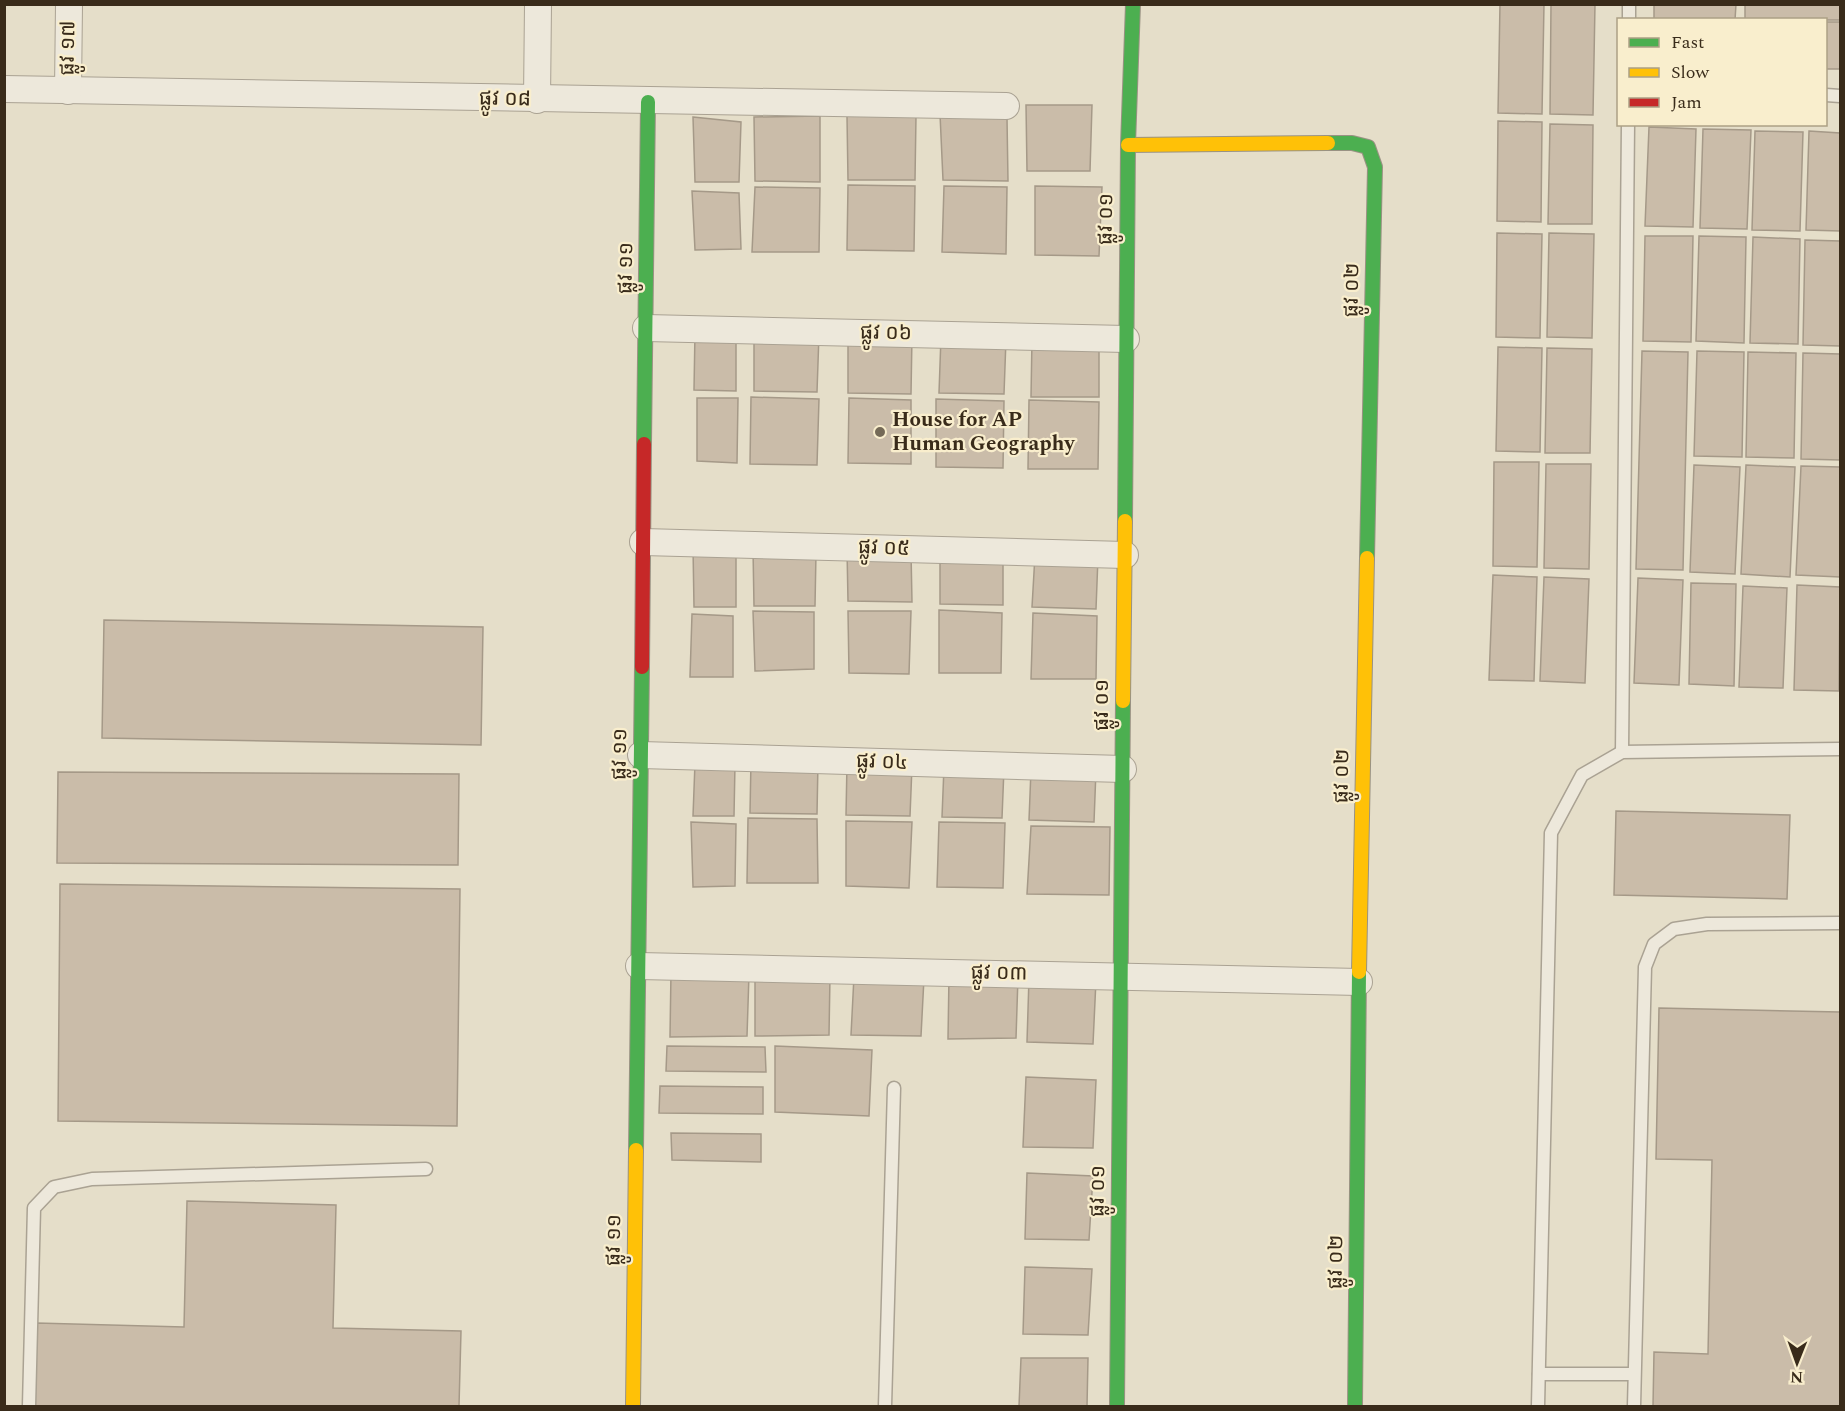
<svg xmlns="http://www.w3.org/2000/svg" width="1845" height="1411" viewBox="0 0 1845 1411" font-family="Spectral,'Noto Sans Khmer',serif">
  <style>
    .building { fill: #cabca9; stroke: #a59988; stroke-width: 1.5 }
    .lines { fill: none; stroke-linecap: round; stroke-linejoin: round }
    .lane-casing { stroke: #aaa293; stroke-width: 15 }
    .street-casing { stroke: #aaa293; stroke-width: 28 }
    .fast-casing { stroke: #999283; stroke-width: 16 }
    .slow-casing { stroke: #999283; stroke-width: 16 }
    .jam-casing { stroke: #999283; stroke-width: 16 }
    .lane { stroke: #ede8db; stroke-width: 12 }
    .street { stroke: #ede8db; stroke-width: 26 }
    .fast { stroke: #4caf50; stroke-width: 14 }
    .slow { stroke: #ffc107; stroke-width: 14 }
    .jam { stroke: #c62828; stroke-width: 14 }
    .poi-dot { fill: #756a57; stroke: #f9eecd; stroke-width: 2 }
    .labels { text-anchor: middle; dominant-baseline: central; stroke-width: 4.5; stroke-linejoin: round; paint-order: stroke }
    .street-label { font-size: 21px; fill: #392b1a; stroke: #f9eecd }
    .poi-label { font-size: 21px; font-weight: bold; fill: #392b1a; stroke: #f9eecd; text-anchor: start }
  </style>
  <rect width="100%" height="100%" fill="#e5dec9"/>
  <g class="building">
    <path d="M 1500,4 L 1544,4 L 1542,114 L 1498,113 Z"/>
    <path d="M 1551,4 L 1595,4 L 1593,115 L 1550,114 Z"/>
    <path d="M 1654,4 L 1736,4 L 1735,20 L 1654,20 Z"/>
    <rect x="1745" y="4" width="95" height="16"/>
    <rect x="1826" y="22" width="14" height="47"/>
    <path d="M 1026,105 L 1092,105 L 1090,171 L 1027,171 Z"/>
    <path d="M 940,114 L 1007,118 L 1008,181 L 943,180 Z"/>
    <path d="M 820,116 L 820,182 L 755,181 L 754,117 Z"/>
    <path d="M 847,116 L 916,116 L 915,180 L 848,180 Z"/>
    <path d="M 693,117 L 741,122 L 739,182 L 695,182 Z"/>
    <path d="M 1498,121 L 1542,122 L 1541,222 L 1497,221 Z"/>
    <path d="M 1550,124 L 1593,125 L 1592,224 L 1548,224 Z"/>
    <path d="M 1649,127 L 1696,129 L 1693,227 L 1645,226 Z"/>
    <path d="M 1703,129 L 1751,130 L 1747,229 L 1700,228 Z"/>
    <path d="M 1755,131 L 1803,132 L 1800,231 L 1752,230 Z"/>
    <path d="M 1809,131 L 1840,133 L 1840,231 L 1806,230 Z"/>
    <path d="M 848,185 L 915,186 L 914,251 L 847,250 Z"/>
    <path d="M 944,186 L 1007,187 L 1006,254 L 942,252 Z"/>
    <path d="M 1035,186 L 1102,187 L 1099,256 L 1035,255 Z"/>
    <path d="M 755,187 L 820,188 L 819,252 L 752,252 Z"/>
    <path d="M 692,191 L 739,193 L 741,249 L 695,250 Z"/>
    <path d="M 1497,233 L 1542,234 L 1540,338 L 1496,337 Z"/>
    <path d="M 1549,233 L 1594,234 L 1592,338 L 1547,337 Z"/>
    <path d="M 1645,236 L 1693,236 L 1691,342 L 1643,341 Z"/>
    <path d="M 1699,236 L 1746,237 L 1744,343 L 1696,341 Z"/>
    <path d="M 1753,237 L 1800,239 L 1798,344 L 1750,343 Z"/>
    <path d="M 1805,240 L 1840,241 L 1840,346 L 1803,345 Z"/>
    <path d="M 695,332 L 736,332 L 736,391 L 694,390 Z"/>
    <path d="M 754,332 L 819,334 L 817,392 L 754,391 Z"/>
    <path d="M 848,334 L 912,336 L 911,394 L 848,393 Z"/>
    <path d="M 941,337 L 1006,339 L 1004,394 L 939,393 Z"/>
    <path d="M 1032,339 L 1099,341 L 1099,397 L 1031,397 Z"/>
    <path d="M 1498,347 L 1542,348 L 1540,452 L 1496,451 Z"/>
    <path d="M 1547,348 L 1592,349 L 1590,453 L 1545,453 Z"/>
    <path d="M 1642,351 L 1688,352 L 1683,570 L 1636,569 Z"/>
    <path d="M 1697,351 L 1744,352 L 1742,457 L 1694,456 Z"/>
    <path d="M 1748,352 L 1796,353 L 1794,458 L 1746,457 Z"/>
    <path d="M 1803,353 L 1840,354 L 1840,460 L 1801,459 Z"/>
    <path d="M 751,397 L 819,399 L 817,465 L 750,464 Z"/>
    <path d="M 697,398 L 738,398 L 737,463 L 697,461 Z"/>
    <path d="M 849,398 L 911,400 L 911,464 L 848,463 Z"/>
    <path d="M 936,399 L 1004,401 L 1003,468 L 936,467 Z"/>
    <path d="M 1029,400 L 1099,402 L 1098,469 L 1028,469 Z"/>
    <path d="M 1494,462 L 1539,462 L 1537,567 L 1493,566 Z"/>
    <path d="M 1546,464 L 1591,464 L 1589,569 L 1544,568 Z"/>
    <path d="M 1694,465 L 1740,467 L 1735,574 L 1690,572 Z"/>
    <path d="M 1746,465 L 1795,467 L 1790,577 L 1741,574 Z"/>
    <path d="M 1801,466 L 1840,467 L 1840,577 L 1796,575 Z"/>
    <path d="M 693,547 L 736,551 L 736,607 L 694,607 Z"/>
    <path d="M 753,549 L 816,553 L 815,606 L 754,606 Z"/>
    <path d="M 847,549 L 911,552 L 912,602 L 848,601 Z"/>
    <path d="M 940,553 L 1003,555 L 1003,605 L 940,604 Z"/>
    <path d="M 1035,555 L 1098,557 L 1096,609 L 1032,607 Z"/>
    <path d="M 1493,575 L 1537,577 L 1534,681 L 1489,680 Z"/>
    <path d="M 1544,577 L 1589,579 L 1585,683 L 1540,681 Z"/>
    <path d="M 1638,578 L 1683,580 L 1679,685 L 1634,683 Z"/>
    <path d="M 1691,583 L 1736,584 L 1734,686 L 1689,684 Z"/>
    <path d="M 1797,585 L 1840,587 L 1839,691 L 1794,690 Z"/>
    <path d="M 1743,586 L 1787,588 L 1783,688 L 1739,687 Z"/>
    <path d="M 939,610 L 1002,613 L 1001,673 L 939,673 Z"/>
    <path d="M 753,611 L 814,612 L 814,669 L 755,671 Z"/>
    <path d="M 848,611 L 911,611 L 909,674 L 849,673 Z"/>
    <path d="M 1033,613 L 1097,616 L 1096,679 L 1031,679 Z"/>
    <path d="M 692,614 L 733,616 L 733,677 L 690,677 Z"/>
    <path d="M 104,620 L 483,627 L 481,745 L 102,738 Z"/>
    <path d="M 751,760 L 818,762 L 817,814 L 750,813 Z"/>
    <path d="M 695,763 L 735,764 L 734,816 L 693,816 Z"/>
    <path d="M 847,764 L 912,766 L 910,816 L 846,815 Z"/>
    <path d="M 944,767 L 1004,768 L 1002,818 L 942,817 Z"/>
    <path d="M 1031,770 L 1096,770 L 1094,822 L 1029,820 Z"/>
    <path d="M 58,772 L 459,774 L 458,865 L 57,863 Z"/>
    <path d="M 1616,811 L 1790,815 L 1787,899 L 1614,895 Z"/>
    <path d="M 748,818 L 817,819 L 818,883 L 747,883 Z"/>
    <path d="M 846,821 L 912,822 L 909,888 L 846,886 Z"/>
    <path d="M 691,822 L 736,824 L 735,886 L 693,887 Z"/>
    <path d="M 939,822 L 1005,823 L 1003,888 L 937,887 Z"/>
    <path d="M 1031,826 L 1110,827 L 1109,895 L 1027,894 Z"/>
    <path d="M 60,884 L 460,889 L 457,1126 L 58,1121 Z"/>
    <path d="M 671,972 L 749,974 L 747,1036 L 670,1037 Z"/>
    <path d="M 755,973 L 830,976 L 829,1035 L 755,1036 Z"/>
    <path d="M 854,976 L 924,978 L 921,1036 L 851,1035 Z"/>
    <path d="M 949,976 L 1018,977 L 1016,1038 L 948,1039 Z"/>
    <path d="M 1029,978 L 1096,980 L 1093,1044 L 1027,1042 Z"/>
    <path d="M 1659,1008 L 1840,1012 L 1840,1406 L 1653,1406 L 1654,1352 L 1708,1354 L 1712,1160 L 1656,1159 Z"/>
    <path d="M 667,1046 L 765,1047 L 766,1072 L 666,1071 Z"/>
    <path d="M 775,1046 L 872,1050 L 869,1116 L 775,1112 Z"/>
    <path d="M 1026,1077 L 1096,1080 L 1093,1148 L 1023,1147 Z"/>
    <path d="M 660,1086 L 763,1087 L 763,1114 L 659,1113 Z"/>
    <path d="M 671,1133 L 761,1134 L 761,1162 L 672,1160 Z"/>
    <path d="M 1027,1173 L 1093,1176 L 1089,1240 L 1025,1239 Z"/>
    <path d="M 187,1201 L 336,1205 L 333,1328 L 461,1331 L 459,1406 L 35,1406 L 37,1323 L 184,1327 Z"/>
    <path d="M 1025,1267 L 1092,1269 L 1088,1335 L 1023,1334 Z"/>
    <path d="M 1021,1358 L 1088,1358 L 1087,1406 L 1019,1406 Z"/>
  </g>
  <g class="lines">
    <g class="lane-casing">
      <g id="lane">
        <path d="M 1629,20 L 1629,4"/>
        <path d="M 1826,95 L 1840,96"/>
        <path d="M 1622,752 L 1628,124"/>
        <path d="M 1539,1374 L 1634,1374"/>
        <path d="M 29,1406 L 34,1208 L 54,1187 L 92,1179 L 426,1169"/>
        <path d="M 885,1406 L 894,1088"/>
        <path d="M 1538,1406 L 1551,833 L 1582,775 L 1622,752 L 1840,749"/>
        <path d="M 1634,1406 L 1645,967 L 1654,944 L 1674,929 L 1707,924 L 1840,923"/>
      </g>
    </g>
    <g class="street-casing">
      <g id="street">
        <path d="M 4,89 L 1006,106"/>
        <path d="M 68,91 L 69,4"/>
        <path d="M 537,100 L 538,4"/>
        <path d="M 646,328 L 1126,339"/>
        <path d="M 643,542 L 1125,555"/>
        <path d="M 641,755 L 1123,769"/>
        <path d="M 639,966 L 1359,982"/>
      </g>
    </g>
    <g class="fast-casing">
      <g id="fast">
        <path d="M 1328,143 L 1352,143 L 1368,147 L 1375,167 L 1367,558"/>
        <path d="M 644,444 L 648,102"/>
        <path d="M 1125,521 L 1128,145 L 1133,4"/>
        <path d="M 636,1150 L 642,667"/>
        <path d="M 1117,1406 L 1123,701"/>
        <path d="M 1355,1406 L 1359,972"/>
      </g>
    </g>
    <g class="slow-casing">
      <g id="slow">
        <path d="M 1128,145 L 1328,143"/>
        <path d="M 1123,701 L 1125,521"/>
        <path d="M 1359,972 L 1367,558"/>
        <path d="M 633,1406 L 636,1150"/>
      </g>
    </g>
    <g class="jam-casing">
      <path id="jam" d="M 642,667 L 644,444"/>
    </g>
    <use href="#lane" class="lane"/>
    <use href="#street" class="street"/>
    <use href="#fast" class="fast"/>
    <use href="#slow" class="slow"/>
    <use href="#jam" class="jam"/>
  </g>
  <circle class="poi-dot" cx="880" cy="432" r="6"/>
  <g class="labels">
    <g class="street-label">
      <text transform="translate(68 48) rotate(-89)">ផ្លូវ ១៧</text>
      <text transform="translate(505 99) rotate(1)">ផ្លូវ ០៨</text>
      <text transform="translate(1106 219) rotate(-89)">ផ្លូវ ០១</text>
      <text transform="translate(626 268) rotate(-89)">ផ្លូវ ១១</text>
      <text transform="translate(1352 290) rotate(-89)">ផ្លូវ ០២</text>
      <text transform="translate(886 333) rotate(1)">ផ្លូវ ០៦</text>
      <text transform="translate(884 548) rotate(2)">ផ្លូវ ០៥</text>
      <text transform="translate(1102 705) rotate(-90)">ផ្លូវ ០១</text>
      <text transform="translate(620 754) rotate(-89)">ផ្លូវ ១១</text>
      <text transform="translate(882 762) rotate(2)">ផ្លូវ ០៤</text>
      <text transform="translate(1342 776) rotate(-89)">ផ្លូវ ០២</text>
      <text transform="translate(999 973) rotate(1)">ផ្លូវ ០៣</text>
      <text transform="translate(1098 1191) rotate(-89)">ផ្លូវ ០១</text>
      <text transform="translate(614 1240) rotate(-89)">ផ្លូវ ១១</text>
      <text transform="translate(1336 1262) rotate(-89)">ផ្លូវ ០២</text>
    </g>
    <g class="poi-label">
      <text x="892" y="420">House for AP<tspan x="892" dy="24">Human Geography</tspan></text>
    </g>
  </g>
  <rect width="1845" height="1411" fill="none" stroke="#392b1a" stroke-width="12"/>
  <rect x="1617" y="18" width="210" height="108" fill="#f9eecd" stroke="#aca085" stroke-width="1.5"/>
  <rect x="1629" y="38" width="30" height="9" fill="#4caf50" stroke="#aca085" stroke-width="1.5"/>
  <text x="1671" y="48" font-size="18" fill="#392b1a">Fast</text>
  <rect x="1629" y="68" width="30" height="9" fill="#ffc107" stroke="#aca085" stroke-width="1.5"/>
  <text x="1671" y="78" font-size="18" fill="#392b1a">Slow</text>
  <rect x="1629" y="98" width="30" height="9" fill="#c62828" stroke="#aca085" stroke-width="1.5"/>
  <text x="1671" y="108" font-size="18" fill="#392b1a">Jam</text>
  <g transform="translate(1797 1363) rotate(181)" stroke="#f9eecd" stroke-width="4.5" paint-order="stroke">
  <path d="M0-4.5L10 22L0 15L-10 22Z" fill="#392b1a"/>
  <text y="-9" font-size="16" font-weight="bold" text-anchor="middle" fill="#392b1a">N</text>
  </g>
</svg>
